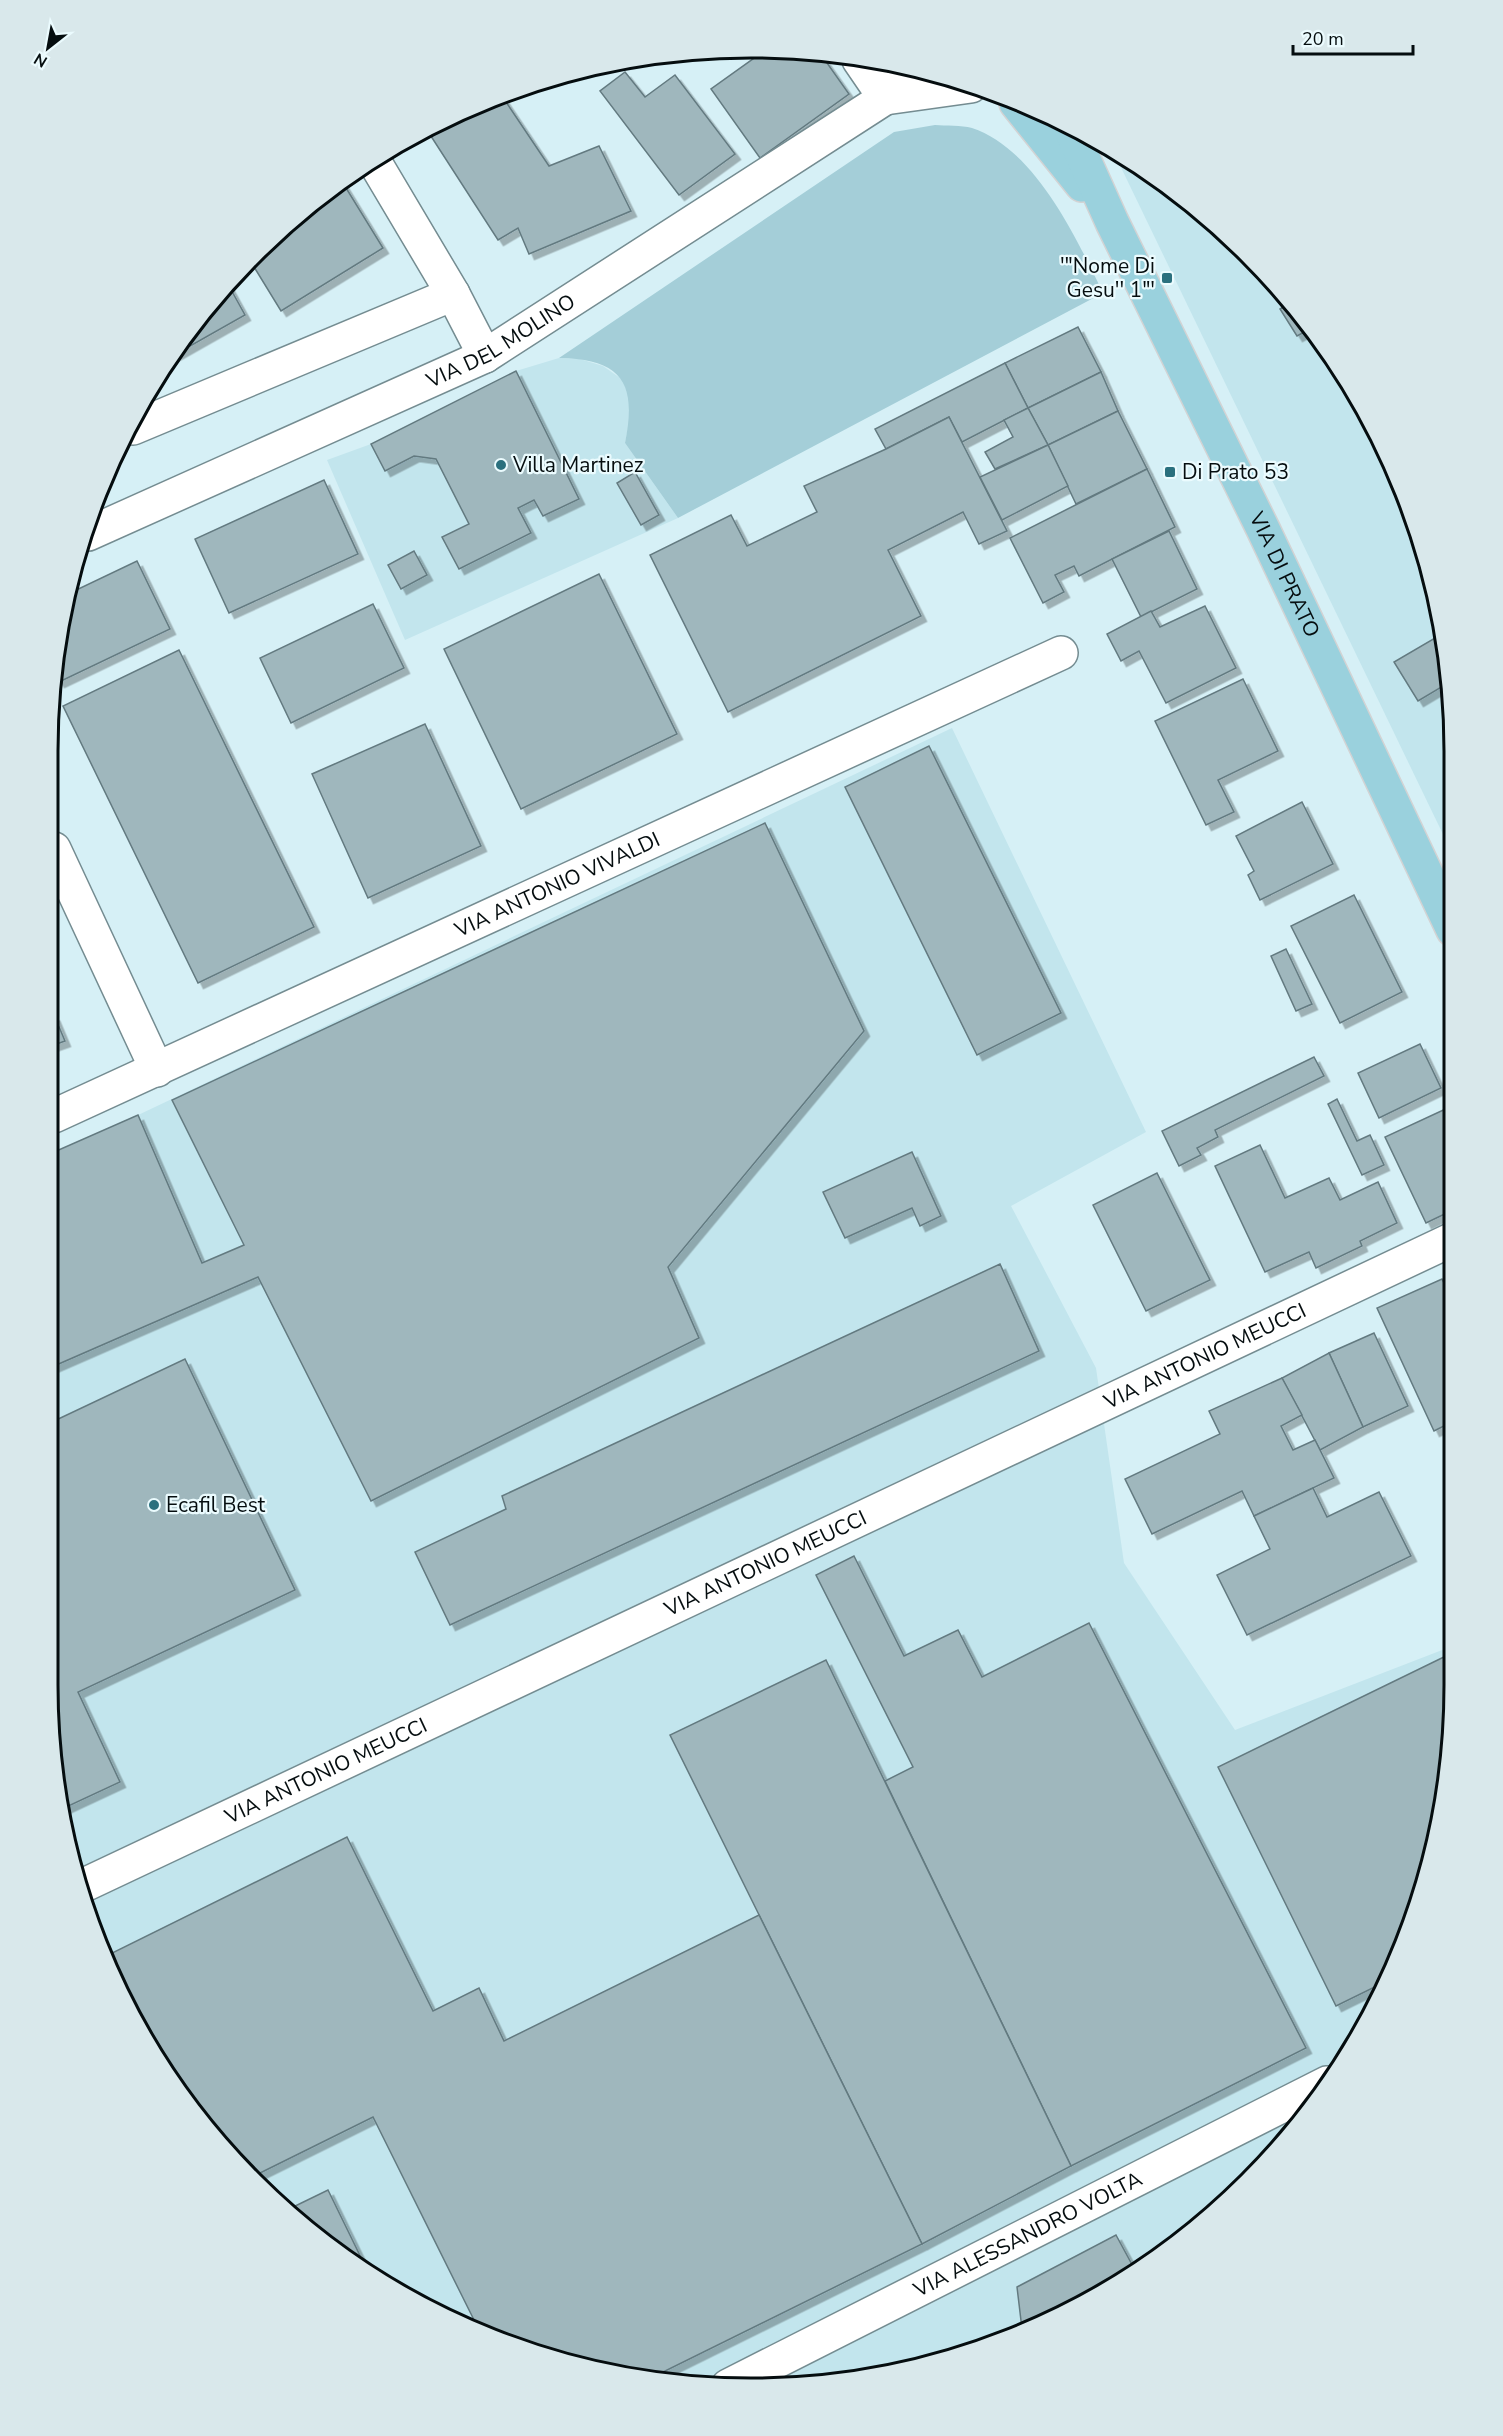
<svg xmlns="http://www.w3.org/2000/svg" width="1503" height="2436" viewBox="0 0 1503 2436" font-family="'Nunito Sans',sans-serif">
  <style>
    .built { fill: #c2e5ed }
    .green { fill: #a4ced8 }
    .building { fill: #9fb7bd; stroke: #637a80; stroke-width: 1.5; filter: url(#shadow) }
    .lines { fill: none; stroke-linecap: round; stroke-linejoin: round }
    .minor-casing { stroke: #748c91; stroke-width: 36 }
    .major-casing { stroke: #d2d3d4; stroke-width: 36 }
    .minor { stroke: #fff; stroke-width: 33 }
    .major { stroke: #9ad1dd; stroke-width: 33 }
    .poi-dot { fill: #2a707e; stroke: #ebfbfe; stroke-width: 2 }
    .labels { text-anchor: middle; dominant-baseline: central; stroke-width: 4.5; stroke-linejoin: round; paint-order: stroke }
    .poi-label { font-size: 21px; fill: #050d0f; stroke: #ebfbfe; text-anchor: start }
    .street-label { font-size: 21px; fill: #050d0f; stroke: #ebfbfe }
    .rim { fill: none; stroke: #050d0f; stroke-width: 3 }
  </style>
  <defs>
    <filter id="shadow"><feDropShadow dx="5.5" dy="5.5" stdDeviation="0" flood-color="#0004"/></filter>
  </defs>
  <rect width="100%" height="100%" fill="#d6f0f6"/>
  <g class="built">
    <path d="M 1114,153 L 1179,193 L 1281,288 L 1361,400 L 1431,569 L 1453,705 L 1453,855 Z"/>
    <path d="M 559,358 L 580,359 L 603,366 L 623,380 L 630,401 L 630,418 L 625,443 L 678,518 L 405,640 L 327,460 L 371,444 L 516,371 Z"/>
    <path d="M 952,728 L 1146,1132 L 1011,1206 L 1096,1368 L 1124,1563 L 1235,1730 L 1450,1647 L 1449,1776 L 1402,1953 L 1310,2112 L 1249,2182 L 1143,2269 L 977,2351 L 844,2382 L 751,2388 L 615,2375 L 526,2351 L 440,2315 L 324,2243 L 193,2112 L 121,1996 L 85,1910 L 54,1777 L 54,1155 Z"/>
  </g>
  <path class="green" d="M 935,125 C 946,126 961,125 972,128 C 1035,149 1076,237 1103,293 L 678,518 L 625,443 C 637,384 623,359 559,358 L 894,132 Z"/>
  <g class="building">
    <path d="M 797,49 L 820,53 L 849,94 L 760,158 L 711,89 L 764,51 Z"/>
    <path d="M 625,72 L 645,97 L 675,75 L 735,154 L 679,195 L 600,91 Z"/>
    <path d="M 502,96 L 549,166 L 599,146 L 631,211 L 529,254 L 518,228 L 498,240 L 427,130 Z"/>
    <path d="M 343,183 L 383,248 L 281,311 L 251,262 L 287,223 Z"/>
    <path d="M 229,286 L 245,315 L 176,354 L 193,324 Z"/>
    <path d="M 1291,302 L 1310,329 L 1297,336 L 1280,309 Z"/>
    <path d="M 1078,327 L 1101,372 L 1028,408 L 1005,363 Z"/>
    <path d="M 1005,363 L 1028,408 L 962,442 L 949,417 L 886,449 L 875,429 Z"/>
    <path d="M 516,371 L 579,499 L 543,516 L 534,500 L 518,508 L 531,533 L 459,569 L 442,537 L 469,524 L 436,459 L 414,456 L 385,471 L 371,444 Z"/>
    <path d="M 1101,372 L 1118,411 L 1048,445 L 1028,408 Z"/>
    <path d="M 1028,408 L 1048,445 L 995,469 L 985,452 L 1013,437 L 1004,420 Z"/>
    <path d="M 1118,411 L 1147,469 L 1076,504 L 1048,445 Z"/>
    <path d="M 949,417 L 1007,531 L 979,544 L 963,512 L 888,550 L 921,616 L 728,712 L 650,555 L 731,515 L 747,546 L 817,512 L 804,486 L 886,449 Z"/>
    <path d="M 1048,445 L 1068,486 L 1002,520 L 980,477 Z"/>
    <path d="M 1147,469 L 1175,527 L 1079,576 L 1074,566 L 1055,575 L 1064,592 L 1043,603 L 1010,538 Z"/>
    <path d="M 635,472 L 659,515 L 641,525 L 617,483 Z"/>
    <path d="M 324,480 L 358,554 L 229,613 L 195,539 Z"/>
    <path d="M 1169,531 L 1197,589 L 1141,617 L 1112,559 Z"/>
    <path d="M 414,551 L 427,575 L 401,589 L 388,565 Z"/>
    <path d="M 137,561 L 170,629 L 59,682 L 54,673 L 54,660 L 72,592 Z"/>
    <path d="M 599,574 L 677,734 L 521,809 L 444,649 Z"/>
    <path d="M 373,604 L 404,668 L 291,723 L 260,658 Z"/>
    <path d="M 1205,606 L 1236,668 L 1166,703 L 1139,651 L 1121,661 L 1107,634 L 1151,611 L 1160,627 Z"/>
    <path d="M 1435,638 L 1445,657 L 1450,682 L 1418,701 L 1394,662 Z"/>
    <path d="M 179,650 L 314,927 L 198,983 L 63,706 Z"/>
    <path d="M 1243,679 L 1278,751 L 1218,780 L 1234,812 L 1206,825 L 1155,721 Z"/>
    <path d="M 425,724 L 481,846 L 368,898 L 312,774 Z"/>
    <path d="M 929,746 L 1061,1013 L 977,1055 L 845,787 Z"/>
    <path d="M 1302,802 L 1333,864 L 1260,900 L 1248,875 L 1254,871 L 1236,836 Z"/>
    <path d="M 765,823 L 864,1031 L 668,1267 L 699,1338 L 371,1501 L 258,1277 L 54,1366 L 54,1152 L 138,1115 L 202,1263 L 244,1245 L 172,1100 Z"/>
    <path d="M 1354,895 L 1402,992 L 1340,1023 L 1291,926 Z"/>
    <path d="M 1286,949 L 1312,1004 L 1296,1011 L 1271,956 Z"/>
    <path d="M 54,1015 L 65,1041 L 54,1045 Z"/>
    <path d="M 1420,1044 L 1441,1088 L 1379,1118 L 1358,1073 Z"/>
    <path d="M 1314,1057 L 1324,1076 L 1215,1130 L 1218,1137 L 1197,1148 L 1201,1155 L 1179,1166 L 1162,1131 Z"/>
    <path d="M 1337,1099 L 1357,1141 L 1370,1135 L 1384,1165 L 1362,1175 L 1328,1104 Z"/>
    <path d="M 1452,1106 L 1451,1211 L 1426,1223 L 1385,1137 Z"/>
    <path d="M 1260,1145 L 1285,1198 L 1329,1178 L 1340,1200 L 1378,1182 L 1397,1223 L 1360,1241 L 1362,1246 L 1316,1268 L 1309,1252 L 1265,1272 L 1215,1166 Z"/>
    <path d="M 912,1152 L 941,1216 L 920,1226 L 912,1208 L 845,1238 L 823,1192 Z"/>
    <path d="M 1157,1173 L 1210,1280 L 1146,1311 L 1093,1205 Z"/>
    <path d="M 1000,1264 L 1039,1351 L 450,1625 L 415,1552 L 506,1509 L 502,1496 Z"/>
    <path d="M 1442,1279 L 1451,1298 L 1450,1423 L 1434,1431 L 1377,1308 Z"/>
    <path d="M 1374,1333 L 1408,1406 L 1363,1427 L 1329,1353 Z"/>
    <path d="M 1329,1353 L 1363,1427 L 1320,1450 L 1282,1378 Z"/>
    <path d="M 185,1359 L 295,1590 L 78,1692 L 120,1782 L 62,1809 L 54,1777 L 54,1421 Z"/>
    <path d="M 1282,1378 L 1302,1415 L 1281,1426 L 1293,1450 L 1315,1440 L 1334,1478 L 1254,1516 L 1242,1491 L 1152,1534 L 1125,1479 L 1220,1434 L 1209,1411 Z"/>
    <path d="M 1313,1488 L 1327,1517 L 1379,1492 L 1411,1556 L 1247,1635 L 1217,1575 L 1270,1549 L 1254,1516 Z"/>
    <path d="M 854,1556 L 904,1656 L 958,1630 L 982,1677 L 1089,1623 L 1306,2048 L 1071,2166 L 885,1781 L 913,1767 L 816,1575 Z"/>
    <path d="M 1450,1654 L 1449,1776 L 1402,1953 L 1385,1982 L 1336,2006 L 1218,1767 Z"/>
    <path d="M 826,1660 L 1071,2166 L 922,2244 L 670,1735 Z"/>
    <path d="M 347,1837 L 433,2011 L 479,1988 L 504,2041 L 759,1915 L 922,2244 L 651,2378 L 615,2375 L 526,2351 L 480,2332 L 373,2117 L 256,2175 L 216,2135 L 211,2125 L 208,2127 L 193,2112 L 121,1996 L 104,1957 Z"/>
    <path d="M 328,2190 L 367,2270 L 324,2243 L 289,2209 Z"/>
    <path d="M 1116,2235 L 1136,2272 L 1022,2329 L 1017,2287 Z"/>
  </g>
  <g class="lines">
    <g class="minor-casing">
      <g id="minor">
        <path d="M 859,60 L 885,98"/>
        <path d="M 885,98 L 971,86"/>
        <path d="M 374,161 L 453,294 L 485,356"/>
        <path d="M 133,428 L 453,294"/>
        <path id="s1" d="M 88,534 L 485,356 L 885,98 L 917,69"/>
        <path d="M 54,849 L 157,1070"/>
        <path id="s2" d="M 54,1116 L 1061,653"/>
        <path id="s3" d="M 80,1887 L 1451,1240"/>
        <path id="s4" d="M 728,2386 L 1327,2083"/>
      </g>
    </g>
    <g class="major-casing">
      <g id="major">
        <path d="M 1016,103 L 1082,185"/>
        <path id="s5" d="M 1068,124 L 1112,222 L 1263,529 L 1453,930"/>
      </g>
    </g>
    <use href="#minor" class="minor"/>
    <use href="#major" class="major"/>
  </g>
  <g class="poi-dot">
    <rect x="1161" y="272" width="12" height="12" rx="3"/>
    <circle cx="501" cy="465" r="6"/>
    <rect x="1164" y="466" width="12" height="12" rx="3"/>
    <circle cx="154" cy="1505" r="6"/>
  </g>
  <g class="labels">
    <g class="poi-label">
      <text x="1155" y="266" text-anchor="end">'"Nome Di<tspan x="1155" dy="24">Gesu'' 1"'</tspan></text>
      <text x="513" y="465">Villa Martinez</text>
      <text x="1182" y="472">Di Prato 53</text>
      <text x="166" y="1505">Ecafil Best</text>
    </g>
    <g class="street-label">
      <text stroke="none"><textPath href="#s1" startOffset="456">VIA DEL MOLINO</textPath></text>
      <text stroke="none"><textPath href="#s5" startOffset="500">VIA DI PRATO</textPath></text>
      <text stroke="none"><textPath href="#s2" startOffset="554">VIA ANTONIO VIVALDI</textPath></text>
      <text stroke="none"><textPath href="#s3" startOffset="1244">VIA ANTONIO MEUCCI</textPath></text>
      <text stroke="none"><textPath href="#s3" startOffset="758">VIA ANTONIO MEUCCI</textPath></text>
      <text stroke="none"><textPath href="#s3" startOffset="272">VIA ANTONIO MEUCCI</textPath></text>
      <text stroke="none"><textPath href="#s4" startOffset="336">VIA ALESSANDRO VOLTA</textPath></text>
    </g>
  </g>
  <path d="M0 0H1503V2436H0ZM751 58H751A693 693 0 0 1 1444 751V1685A693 693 0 0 1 751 2378H751A693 693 0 0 1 58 1685V751A693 693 0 0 1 751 58Z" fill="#d9e8eb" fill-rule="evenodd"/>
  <path class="rim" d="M751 58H751A693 693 0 0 1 1444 751V1685A693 693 0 0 1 751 2378H751A693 693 0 0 1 58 1685V751A693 693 0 0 1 751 58Z"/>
  <g transform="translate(48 48) rotate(211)" stroke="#ebfbfe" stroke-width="4.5" paint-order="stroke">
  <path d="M0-4.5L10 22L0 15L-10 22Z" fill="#050d0f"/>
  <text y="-9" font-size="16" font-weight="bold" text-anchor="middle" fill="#050d0f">N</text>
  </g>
  <path d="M1293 45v9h120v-9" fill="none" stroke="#050d0f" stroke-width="3"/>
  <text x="1302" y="45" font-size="18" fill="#050d0f" stroke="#ebfbfe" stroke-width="4.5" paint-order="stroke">20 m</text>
</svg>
